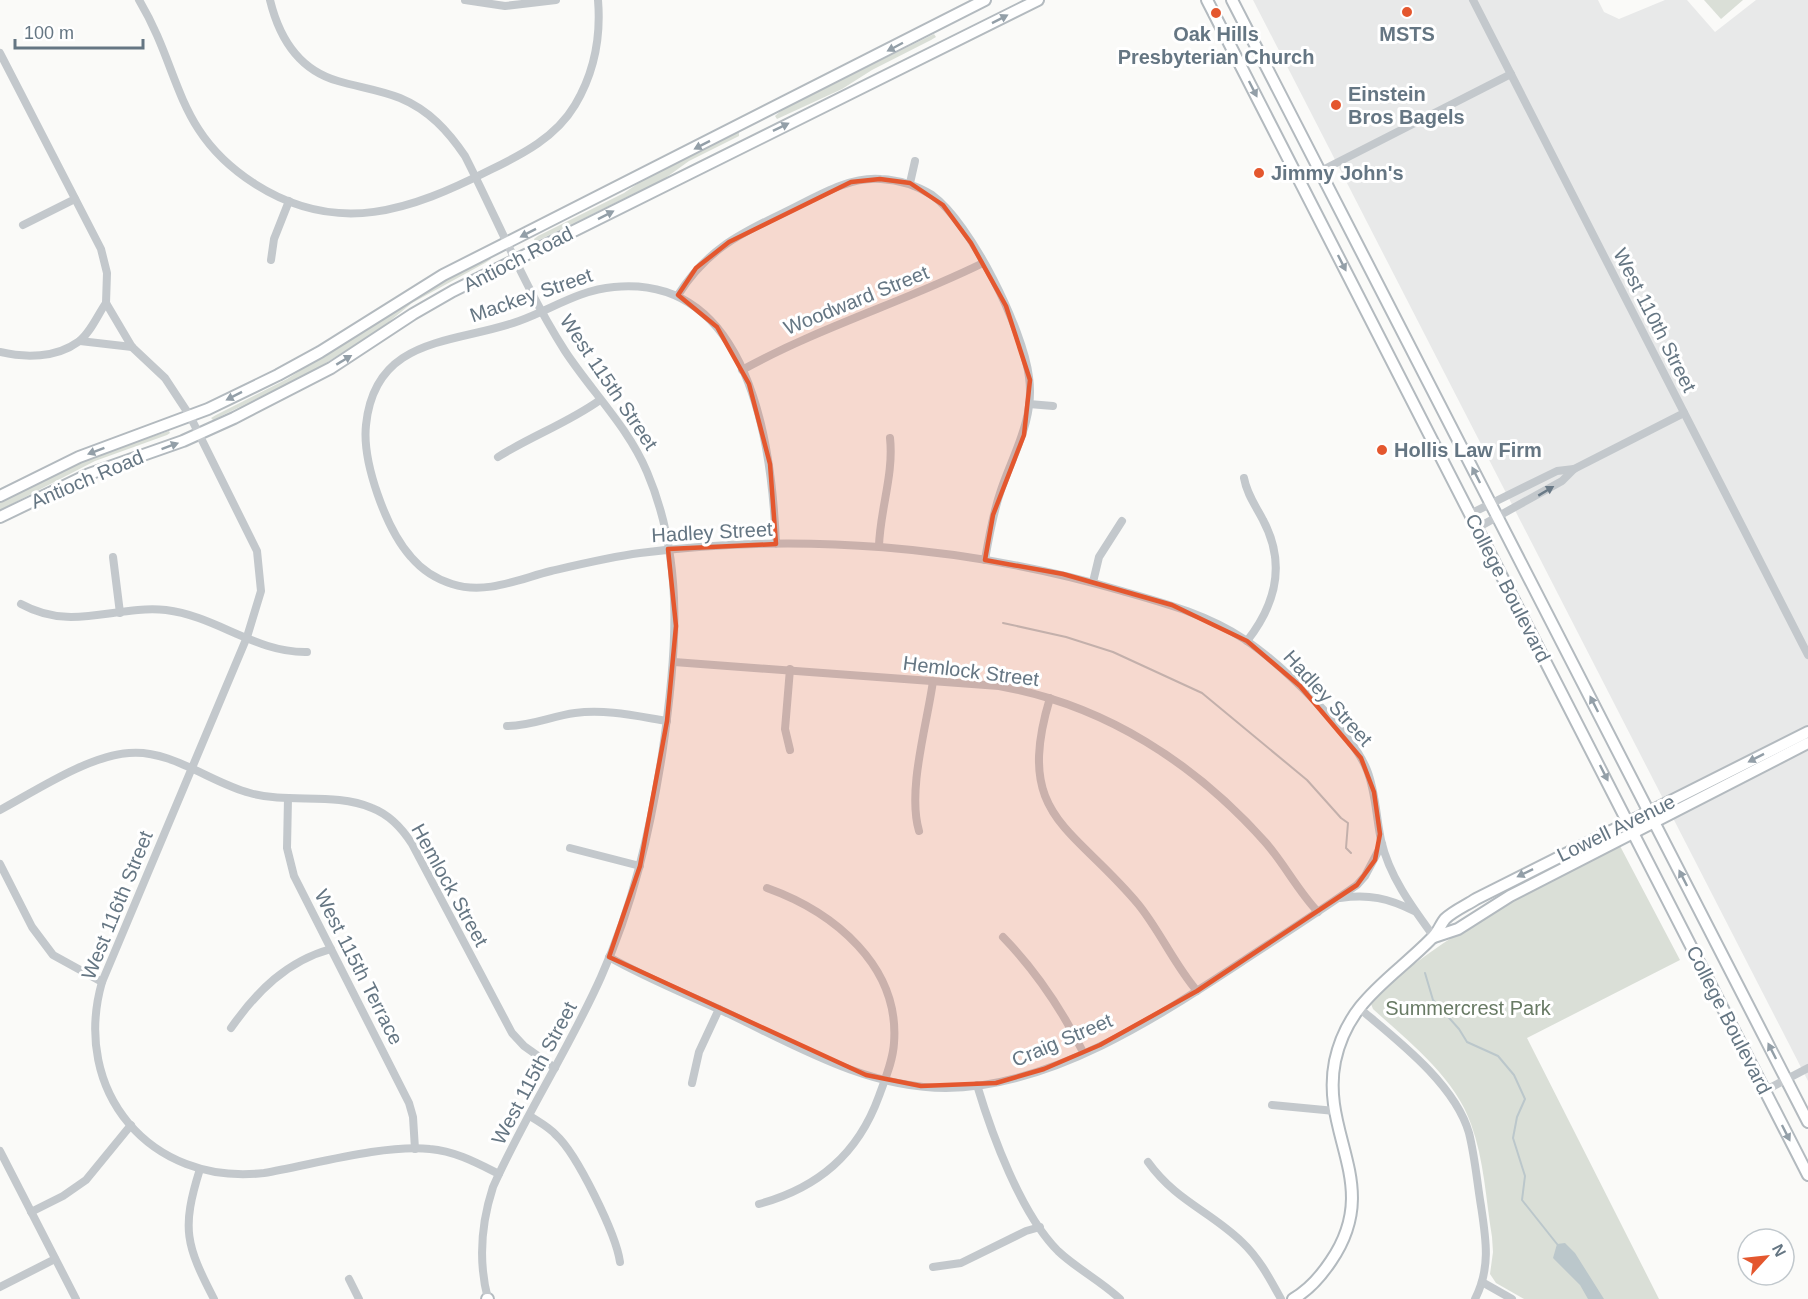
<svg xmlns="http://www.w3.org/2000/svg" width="1808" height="1299" viewBox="0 0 1808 1299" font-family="Helvetica,sans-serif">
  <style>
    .built { fill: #e8e9e9 }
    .green { fill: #dadfd7 }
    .water { fill: #bbc7cb }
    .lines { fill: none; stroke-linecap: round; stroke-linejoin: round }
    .stream { stroke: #bbc7cb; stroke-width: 2 }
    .secondary-casing { stroke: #b3babf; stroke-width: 14 }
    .street { stroke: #c3c8cc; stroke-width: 8 }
    .secondary { stroke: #fff; stroke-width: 10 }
    .oneway { fill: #939fa8 }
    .oneway2 { fill: #6a7a87 }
    .marked { fill: #e4572e; fill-opacity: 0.2; stroke: #e4572e; stroke-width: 4.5; stroke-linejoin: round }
    .poi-dot { fill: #e4572e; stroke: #fff; stroke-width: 2 }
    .labels { text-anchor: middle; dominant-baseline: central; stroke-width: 6; stroke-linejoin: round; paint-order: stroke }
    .poi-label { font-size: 20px; font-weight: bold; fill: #657683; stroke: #fff; text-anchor: start }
    .street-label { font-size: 20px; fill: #657683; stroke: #fff }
    .park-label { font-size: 20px; fill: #687a64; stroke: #fff }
  </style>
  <rect width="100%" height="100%" fill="#fafaf8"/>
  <path class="built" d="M 1253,0 L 1598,0 L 1604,12 L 1619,19 L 1665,0 L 1687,0 L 1715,32 L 1756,0 L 1808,0 L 1808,1081 Z"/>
  <g class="green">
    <path d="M 1704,0 L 1743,0 L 1721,19 Z"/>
    <path d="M 934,34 L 936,37 L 931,40 L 872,70 L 842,89 L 777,119 L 775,116 L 783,109 Z"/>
    <path d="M 739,132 L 739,136 L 689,161 L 664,179 L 535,242 L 534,239 L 538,236 L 624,193 L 652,174 Z"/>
    <path d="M 490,257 L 491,259 L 485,263 L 412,303 L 379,330 L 313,371 L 213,420 L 211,418 L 216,415 L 287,379 L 428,288 Z"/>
    <path d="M 169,431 L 170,433 L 167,435 L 95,461 L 0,510 L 0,500 L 84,460 Z"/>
    <path d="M 1620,846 L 1680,960 L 1527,1038 L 1659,1299 L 1524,1299 L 1496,1283 L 1490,1274 L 1493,1252 L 1492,1237 C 1486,1200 1484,1159 1471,1124 C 1455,1077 1408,1041 1373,1009 L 1371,1004 C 1373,993 1388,985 1396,978 C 1465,923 1541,884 1620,846 Z"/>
  </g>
  <path class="water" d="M 1565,1243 L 1575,1253 L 1604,1299 L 1588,1299 L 1580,1285 L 1553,1258 L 1557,1244 Z"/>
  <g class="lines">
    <g class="stream">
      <path d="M 1003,623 L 1066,637 L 1113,652 L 1202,693 L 1307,780 L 1341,818 L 1348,823 L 1346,848 L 1351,853"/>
      <path d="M 1425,973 L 1433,1000 L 1459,1029 L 1467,1042 L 1498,1056 L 1514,1075 L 1525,1099 L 1517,1117 L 1513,1138 L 1525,1176 L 1522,1200 L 1557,1244"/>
    </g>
    <g class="secondary-casing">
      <g id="secondary">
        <path d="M 1207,0 L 1808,1175"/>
        <path d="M 1232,0 L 1808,1122"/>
        <path d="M 0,496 L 79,457 L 208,409 L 278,375 L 320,352 L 443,275 L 985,0"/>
        <path d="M 0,517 L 89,474 L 183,441 L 234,418 L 331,368 L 413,314 L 453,291 L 1038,0"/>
        <path d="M 1434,937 L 1458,929 L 1510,896 L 1808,743"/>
        <path d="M 487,1299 L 488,1299"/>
        <path d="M 1293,1299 C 1309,1290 1321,1276 1331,1261 C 1383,1185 1320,1135 1335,1061 C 1348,1000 1392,979 1432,938 C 1438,933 1440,925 1445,919 C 1453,911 1467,905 1476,899 L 1808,732"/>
      </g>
    </g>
    <g class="street">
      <path d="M 139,0 C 182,72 174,132 255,184 C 338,237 411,210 490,170 C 523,154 556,137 575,105 C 594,73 601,36 598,0"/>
      <path d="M 270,0 C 279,37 299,70 338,81 C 358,87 380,90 400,98 C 429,110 448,131 465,156 C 498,221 526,290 565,351 C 592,392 628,427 647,472 C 686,563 676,660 662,755 C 650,831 633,906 601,977 C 569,1049 525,1115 493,1187 C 481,1224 478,1261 488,1299"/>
      <path d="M 465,0 L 505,6 L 556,0"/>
      <path d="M 1473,0 L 1808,655"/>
      <path d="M 0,53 L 101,249 L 107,273 L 106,303 L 132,347 L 165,378 L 190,416 L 257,551 L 261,591 L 247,637 L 102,982 C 71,1091 150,1186 264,1173 C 311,1165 384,1144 430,1149 C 455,1151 477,1163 499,1174"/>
      <path d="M 1301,181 L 1511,74"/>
      <path d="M 910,183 L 915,161"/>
      <path d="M 23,225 L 75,199"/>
      <path d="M 271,260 L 274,239 L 289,201"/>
      <path d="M 678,295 C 706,251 737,235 783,213 C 813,199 847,176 881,179 C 899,180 916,185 932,195 C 971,223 1023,329 1029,377 C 1035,418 1014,452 1001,490 C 993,513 989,536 985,560"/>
      <path d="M 80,341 L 132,347"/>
      <path d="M 0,352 C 25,358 56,358 78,342 C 90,334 98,314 106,303"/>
      <path d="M 742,370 C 820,327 904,302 983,263"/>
      <path d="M 1029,404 L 1053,406"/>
      <path d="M 498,457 C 531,436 568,423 600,400"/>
      <path d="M 1244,478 C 1247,495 1256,506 1263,520 C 1286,563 1276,604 1247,641"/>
      <path d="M 1470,514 L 1557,471 L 1574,469"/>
      <path d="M 1477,528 L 1562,481 L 1574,469 L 1684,413"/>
      <path d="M 776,544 C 772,445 750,274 614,287 C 579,290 552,309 519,321 C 456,344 375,335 366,425 C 362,462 386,529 411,557 C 422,570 436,579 452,584 C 486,595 519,579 551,571 C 581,564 610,557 640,553 C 800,532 967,546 1122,591 C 1164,603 1206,614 1244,639 C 1279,662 1352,732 1367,770 C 1376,793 1376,817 1381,840 C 1389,876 1412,907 1434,937"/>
      <path d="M 879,546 C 880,510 894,474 890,438"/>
      <path d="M 113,557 L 120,613"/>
      <path d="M 1093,582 L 1099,557 L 1122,521"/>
      <path d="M 21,604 C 72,632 114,605 166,610 C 216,616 256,653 307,652"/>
      <path d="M 674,662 L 999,686 C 1105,705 1195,763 1266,843 C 1285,865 1298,891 1318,912"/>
      <path d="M 1050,698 C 1014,817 1072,825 1138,904 C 1160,931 1174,964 1197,991"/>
      <path d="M 507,726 C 531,726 552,716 575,713 C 606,709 636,716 667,721"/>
      <path d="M 790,750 L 785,729 L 790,669"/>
      <path d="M 288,798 L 287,848 L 294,876 L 409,1103 L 413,1117 L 415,1149"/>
      <path d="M 0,810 C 37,790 88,756 129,753 C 171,749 211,783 250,793 C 289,804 334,792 372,808 C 390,815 402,828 412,844 L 512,1033 L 524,1046 L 555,1068"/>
      <path d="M 919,831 C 907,790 927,725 933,681"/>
      <path d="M 570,848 L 640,866"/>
      <path d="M 0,864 L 32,927 L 53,955 L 102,982"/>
      <path d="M 1340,898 C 1369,894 1388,898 1414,911"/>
      <path d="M 1003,937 C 1036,971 1062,1010 1083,1052"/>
      <path d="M 609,957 C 646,978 686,994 725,1012 C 795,1045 866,1088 946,1088 C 1052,1087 1158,1017 1243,961 C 1281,936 1320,911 1357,885 L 1365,876 L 1382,844"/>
      <path d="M 1359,1008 C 1397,1040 1455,1084 1469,1133 C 1475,1157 1477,1182 1481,1206 C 1486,1239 1491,1268 1475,1299"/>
      <path d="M 231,1028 C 257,991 287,961 331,949"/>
      <path d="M 692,1083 L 699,1052 L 719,1009"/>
      <path d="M 977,1085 C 992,1135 1021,1214 1058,1251 C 1077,1269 1101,1281 1120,1299"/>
      <path d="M 1764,1091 L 1808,1068"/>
      <path d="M 1272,1105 L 1335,1111"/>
      <path d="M 530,1116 C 539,1122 549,1127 556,1135 C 577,1154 616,1234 620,1262"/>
      <path d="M 0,1151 L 76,1299"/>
      <path d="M 1148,1162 C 1176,1201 1210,1211 1242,1242 C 1259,1258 1270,1279 1281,1299"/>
      <path d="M 200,1169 C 181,1229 186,1245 214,1299"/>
      <path d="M 759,1204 C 818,1188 858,1154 879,1096 C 885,1079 893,1061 894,1043 C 900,966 834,912 767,888"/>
      <path d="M 31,1212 L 63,1196 L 86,1180 L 131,1125"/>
      <path d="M 933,1267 L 961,1263 L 1026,1231 L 1040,1227"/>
      <path d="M 349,1279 L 359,1299"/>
      <path d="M 1482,1282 L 1512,1299"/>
      <path d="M 0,1287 L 55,1259"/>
    </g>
    <use href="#secondary" class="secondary"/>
  </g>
  <defs><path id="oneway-solid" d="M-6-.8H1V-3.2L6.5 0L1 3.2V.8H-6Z" transform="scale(1.5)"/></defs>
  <g class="oneway">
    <use href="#oneway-solid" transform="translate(1000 19) rotate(-27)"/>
    <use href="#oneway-solid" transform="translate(895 47) rotate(152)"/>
    <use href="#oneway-solid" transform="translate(1253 89) rotate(63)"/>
    <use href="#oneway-solid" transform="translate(781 127) rotate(-26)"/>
    <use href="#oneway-solid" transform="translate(702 145) rotate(153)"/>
    <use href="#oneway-solid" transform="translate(606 215) rotate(-27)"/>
    <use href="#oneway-solid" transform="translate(528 233) rotate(153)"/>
    <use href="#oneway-solid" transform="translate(1342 263) rotate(63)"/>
    <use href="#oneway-solid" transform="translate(344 360) rotate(-31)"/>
    <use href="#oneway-solid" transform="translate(234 396) rotate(153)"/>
    <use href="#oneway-solid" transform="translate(170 446) rotate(-20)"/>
    <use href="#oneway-solid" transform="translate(96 451) rotate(159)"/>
    <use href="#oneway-solid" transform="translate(1476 475) rotate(-117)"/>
    <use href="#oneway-solid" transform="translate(1594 704) rotate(-117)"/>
    <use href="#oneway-solid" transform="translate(1756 758) rotate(153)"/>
    <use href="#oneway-solid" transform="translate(1604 773) rotate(63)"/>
    <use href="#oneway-solid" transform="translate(1525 873) rotate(154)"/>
    <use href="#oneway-solid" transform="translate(1683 878) rotate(-117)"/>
    <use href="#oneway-solid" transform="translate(1772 1051) rotate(-117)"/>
    <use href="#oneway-solid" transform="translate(1786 1133) rotate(63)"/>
  </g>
  <use class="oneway2" href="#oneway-solid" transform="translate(1546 491) rotate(-31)"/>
  <path class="marked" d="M 880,179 L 910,183 L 943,205 L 971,243 L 1006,306 L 1030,380 L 1024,435 L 993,515 L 985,560 L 1063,574 L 1172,605 L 1247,641 L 1300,686 L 1361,758 L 1374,792 L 1380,834 L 1375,860 L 1357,885 L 1197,991 L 1100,1045 L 1044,1069 L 996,1083 L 921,1086 L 866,1075 L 609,957 L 640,866 L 667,721 L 676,626 L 668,549 L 776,544 L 770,464 L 749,384 L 717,327 L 678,295 L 696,268 L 729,242 L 851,182 Z"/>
  <g class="poi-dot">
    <circle cx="1407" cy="12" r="6"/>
    <circle cx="1216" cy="13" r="6"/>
    <circle cx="1336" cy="105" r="6"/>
    <circle cx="1259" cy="173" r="6"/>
    <circle cx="1382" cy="450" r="6"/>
  </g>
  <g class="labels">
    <g class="poi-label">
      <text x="1216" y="34" text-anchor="middle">Oak Hills<tspan x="1216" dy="23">Presbyterian Church</tspan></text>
      <text x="1407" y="34" text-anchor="middle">MSTS</text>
      <text x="1348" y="94">Einstein<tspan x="1348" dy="23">Bros Bagels</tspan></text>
      <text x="1271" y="173">Jimmy John's</text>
      <text x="1394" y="450">Hollis Law Firm</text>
    </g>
    <g class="street-label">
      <text transform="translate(518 259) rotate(-27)">Antioch Road</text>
      <text transform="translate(531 295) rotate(-19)">Mackey Street</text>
      <text transform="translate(856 300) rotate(-22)">Woodward Street</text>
      <text transform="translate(1655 320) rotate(63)">West 110th Street</text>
      <text transform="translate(609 382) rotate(56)">West 115th Street</text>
      <text transform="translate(87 479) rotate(-23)">Antioch Road</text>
      <text transform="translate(712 532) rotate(-3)">Hadley Street</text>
      <text transform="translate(1508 588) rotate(63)">College Boulevard</text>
      <text transform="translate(971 671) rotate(7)">Hemlock Street</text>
      <text transform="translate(1328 698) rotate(48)">Hadley Street</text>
      <text transform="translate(1616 828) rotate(-26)">Lowell Avenue</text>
      <text transform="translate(450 885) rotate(61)">Hemlock Street</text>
      <text transform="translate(117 905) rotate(-68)">West 116th Street</text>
      <text transform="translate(359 967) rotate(63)">West 115th Terrace</text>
      <text transform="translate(1729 1020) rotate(63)">College Boulevard</text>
      <text transform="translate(1062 1040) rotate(-23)">Craig Street</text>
      <text transform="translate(534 1073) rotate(-62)">West 115th Street</text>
    </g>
    <g class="park-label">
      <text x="1468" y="1008">Summercrest Park</text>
    </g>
  </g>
  <g transform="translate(1766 1257) rotate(63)"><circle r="28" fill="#ffffff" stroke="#c1c8cd" stroke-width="1.5"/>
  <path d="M0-4.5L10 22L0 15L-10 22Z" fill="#e4572e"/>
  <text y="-9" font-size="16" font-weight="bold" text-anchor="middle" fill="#657683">N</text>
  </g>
  <path d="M15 39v9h128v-9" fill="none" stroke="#657683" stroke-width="3"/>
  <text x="24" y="39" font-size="18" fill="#657683" stroke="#ffffff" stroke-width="4.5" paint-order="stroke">100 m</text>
</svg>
